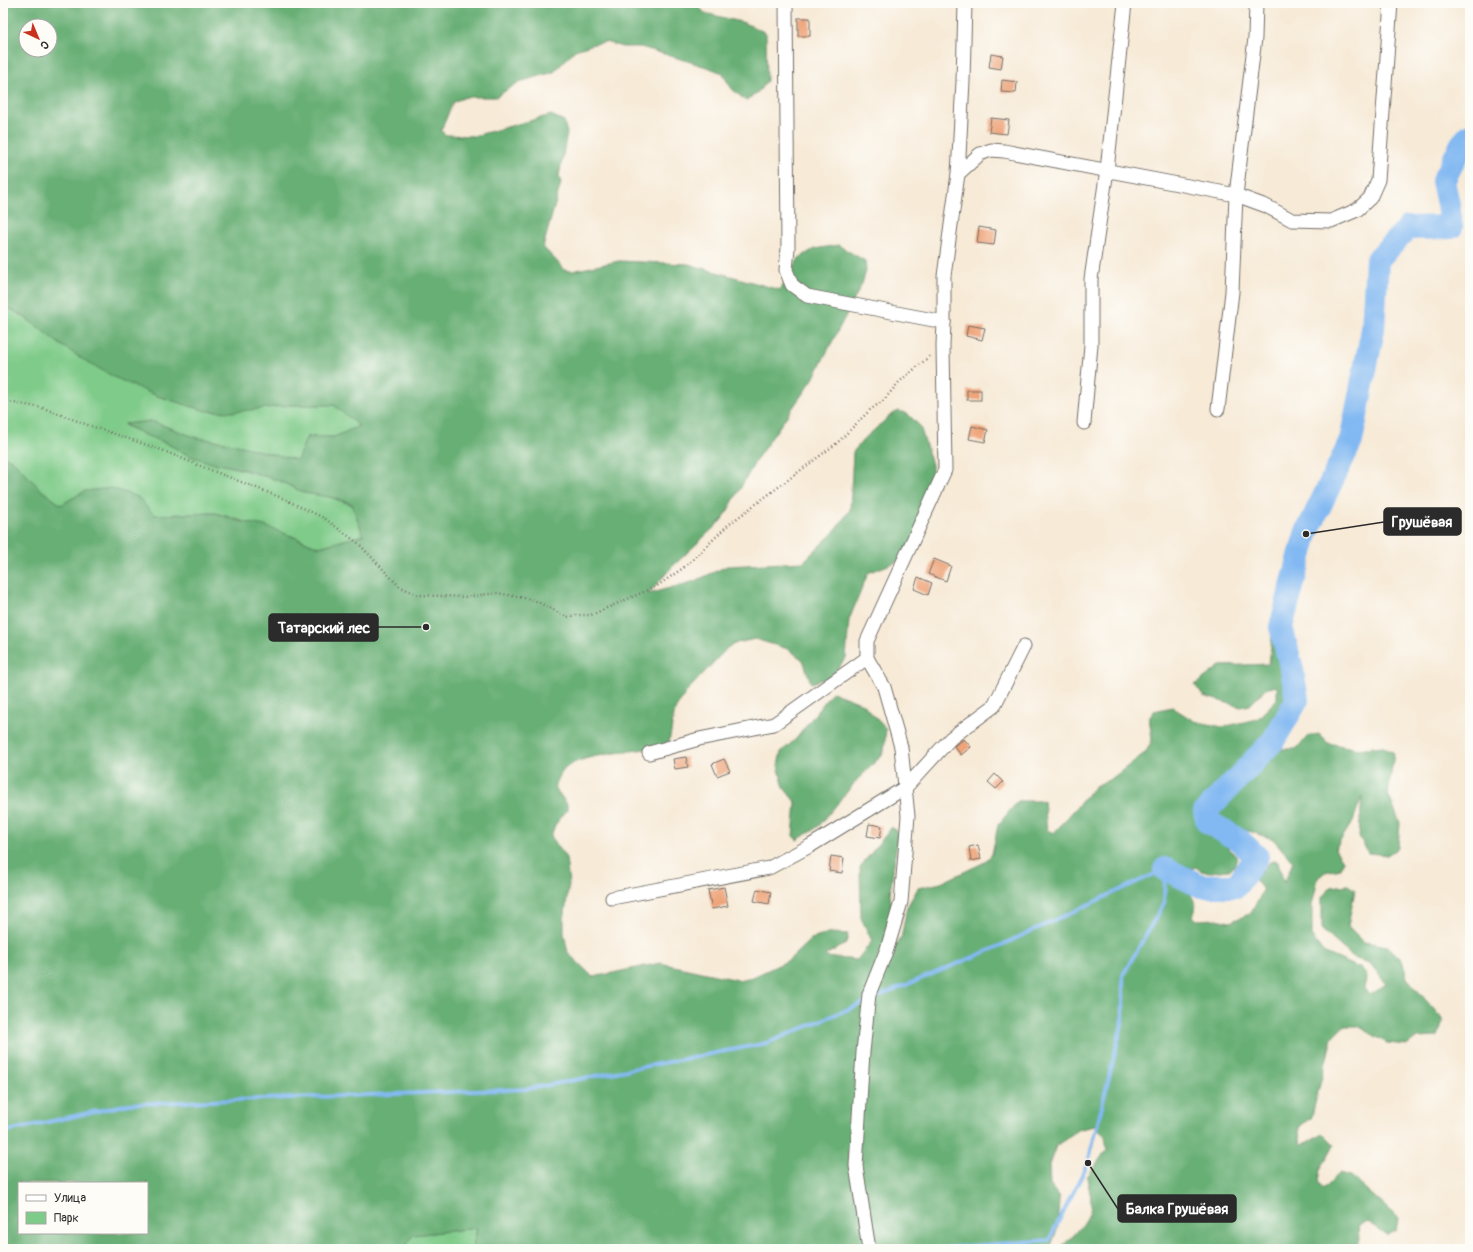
<svg xmlns="http://www.w3.org/2000/svg" width="1473" height="1252" viewBox="0 0 1473 1252" font-family="Pangolin,sans-serif">
  <style>
    .green { fill: #7fcb89; stroke: #557b5a }
    .forest { fill: #67af75; stroke: #496d50; fill-rule: evenodd }
    .lines { fill: none; stroke-linecap: round; stroke-linejoin: round }
    .stream { stroke: #83b9f2; stroke-width: 4 }
    .river { stroke: #83b9f2; stroke-width: 24 }
    .building { fill: #eea378 }
    .street-casing { stroke: #726e67; stroke-width: 15 }
    .path { stroke: #726e67; stroke-width: 2.5; stroke-dasharray: 1 3; stroke-linecap: butt }
    .street { stroke: #fff; stroke-width: 13 }
    .leader { fill: none; stroke: #2b2b2b; stroke-width: 1.5 }
    .callout-dot { fill: #2b2b2b; stroke: #fdfcf7; stroke-width: 1.5 }
    .callout { fill: #2b2b2b; stroke: #2b2b2b; stroke-width: 1.5 }
    .callout-label { font-size: 15px; text-anchor: middle; font-weight: bold; fill: #fff }
  </style>
  <rect width="100%" height="100%" fill="#fdfcf7"/>
  <filter id="ink" filterUnits="userSpaceOnUse"><feTurbulence type="fractalNoise" baseFrequency=".025" numOctaves="2"/><feDisplacementMap in="SourceGraphic" scale="8" xChannelSelector="R" yChannelSelector="G"/><feConvolveMatrix kernelMatrix="1 2 1 2 8 2 1 2 1" color-interpolation-filters="sRGB"/></filter>
  <filter id="wash" filterUnits="userSpaceOnUse"><feTurbulence type="fractalNoise" baseFrequency=".012" numOctaves="4" result="noise"/><feDisplacementMap in="SourceGraphic" scale="16" xChannelSelector="R" yChannelSelector="G"/><feGaussianBlur stdDeviation="0.9" result="paint"/><feColorMatrix in="noise" values="0 0 0 0 0 0 0 0 0 0 0 0 0 0 0 0 0 1.4 0 .05"/><feComposite in="paint" operator="in"/></filter>
  <g filter="url(#wash)">
    <rect width="100%" height="100%" fill="#f7ead7"/>
    <g class="green">
      <path d="M 3,305 C 32,320 57,342 84,360 L 265,408 L 291,405 L 334,405 L 359,426 L 334,437 L 307,437 L 297,461 L 225,442 L 197,438 L 151,421 L 124,425 L 145,435 L 166,443 L 188,455 L 258,474 L 280,481 L 304,493 L 330,497 L 352,505 L 363,535 L 319,547 L 292,536 L 216,513 L 153,515 L 138,497 L 85,491 L 61,505 L 41,490 L 13,461 L 3,456 Z"/>
      <path d="M 477,1228 L 473,1247 L 471,1249 L 404,1249 L 413,1235 Z"/>
    </g>
    <g class="forest">
      <path d="M 3,3 L 695,3 L 705,13 L 745,23 L 766,33 L 767,81 L 759,91 L 746,101 L 732,89 L 722,73 L 710,68 L 641,47 L 622,47 L 606,42 L 594,44 L 575,50 L 554,72 L 519,82 L 496,97 L 466,97 L 453,102 L 441,131 L 446,135 L 474,136 L 551,115 L 564,121 L 567,133 L 559,176 L 561,183 L 543,247 L 565,270 L 572,271 L 619,261 L 688,264 L 780,290 L 799,258 L 814,249 L 838,245 L 865,261 L 866,271 L 862,284 L 813,379 L 758,457 L 723,519 L 672,567 L 648,594 L 695,581 L 727,566 L 803,562 L 833,533 L 850,510 L 853,452 L 864,439 L 892,414 L 899,411 L 905,413 L 910,416 L 920,426 L 932,465 L 932,476 L 911,556 L 868,573 L 849,620 L 846,658 L 831,677 L 811,683 L 803,660 L 788,649 L 755,639 L 737,643 L 728,647 L 686,692 L 675,710 L 669,742 C 663,744 658,747 652,748 C 630,752 584,754 567,767 C 560,773 558,779 555,788 L 567,804 L 567,810 L 555,825 L 551,836 L 566,858 L 569,884 L 564,920 L 564,933 L 568,953 L 593,977 L 660,963 L 738,980 L 753,977 L 789,960 L 811,939 L 831,933 L 848,934 L 846,944 L 825,955 L 827,957 L 857,960 L 872,941 L 861,918 L 860,867 L 892,827 L 898,833 L 890,894 L 893,923 L 881,959 L 901,939 L 907,907 L 918,888 L 941,883 L 985,862 L 992,854 L 998,825 L 1018,801 L 1044,801 L 1047,830 L 1054,833 L 1095,786 L 1111,779 L 1146,752 L 1152,740 L 1149,717 L 1154,711 L 1172,707 L 1194,721 L 1222,727 L 1257,719 L 1277,699 L 1277,686 L 1265,689 L 1250,705 L 1241,707 L 1203,696 L 1195,685 L 1220,666 L 1269,664 L 1272,636 L 1286,635 L 1292,640 L 1285,678 L 1297,691 L 1301,710 L 1278,745 L 1282,749 L 1296,749 L 1308,736 L 1319,734 L 1328,743 L 1358,749 L 1382,746 L 1394,753 L 1388,794 L 1400,823 L 1398,848 L 1387,855 L 1368,853 L 1359,836 L 1362,796 L 1353,821 L 1335,849 L 1343,861 L 1341,869 L 1325,872 L 1318,878 L 1312,905 L 1312,937 L 1323,952 L 1362,969 L 1367,975 L 1364,988 L 1369,995 L 1386,984 L 1370,963 L 1355,959 L 1322,930 L 1322,897 L 1331,887 L 1348,885 L 1355,890 L 1348,926 L 1364,942 L 1388,946 L 1402,960 L 1407,978 L 1443,1020 L 1438,1037 L 1417,1038 L 1408,1045 L 1387,1043 L 1358,1026 L 1344,1026 L 1332,1038 L 1311,1119 L 1301,1125 L 1299,1132 L 1301,1146 L 1322,1133 L 1334,1145 L 1320,1170 L 1318,1181 L 1323,1189 L 1340,1173 L 1351,1176 L 1398,1218 L 1396,1231 L 1387,1235 L 1366,1221 L 1359,1226 L 1360,1239 L 1355,1249 L 1058,1249 C 1071,1239 1092,1220 1091,1202 C 1091,1194 1088,1185 1087,1177 L 1107,1149 L 1105,1136 L 1094,1126 L 1077,1130 L 1067,1139 L 1056,1146 L 1049,1165 L 1050,1185 L 1059,1197 L 1058,1226 L 1050,1249 L 471,1249 L 473,1247 L 477,1228 L 413,1235 L 404,1249 L 3,1249 L 3,456 L 13,461 L 41,490 L 61,505 L 85,491 L 111,488 L 138,497 L 154,515 L 216,513 L 239,521 L 265,526 L 319,547 L 363,535 L 352,504 L 330,497 L 304,493 L 280,481 L 258,474 L 235,467 L 211,463 L 188,455 L 166,443 L 145,435 L 124,424 L 151,421 L 197,438 L 225,442 L 297,460 L 307,437 L 334,437 L 359,426 L 334,405 L 291,405 L 234,412 L 206,411 L 157,396 L 116,378 L 84,360 L 61,345 L 22,315 L 3,305 ZM 26,26 L 50,26 L 50,50 L 26,50 ZM 1230,825 L 1273,839 L 1293,862 L 1284,883 L 1278,862 L 1276,860 L 1270,862 L 1255,879 L 1263,890 L 1258,901 L 1249,914 L 1230,922 L 1216,919 L 1197,920 L 1193,916 C 1201,901 1187,895 1186,882 C 1186,878 1189,872 1190,869 L 1196,867 L 1201,871 L 1211,872 L 1229,870 L 1235,866 L 1238,858 L 1220,840 L 1222,829 ZM 19,1183 L 147,1183 L 147,1233 L 19,1233 Z"/>
      <path d="M 832,692 L 863,704 L 886,729 L 884,751 L 881,756 L 856,781 L 819,826 L 797,840 L 793,836 L 796,803 L 784,788 L 778,765 L 781,752 L 796,739 Z"/>
    </g>
    <g class="lines">
      <path class="stream" d="M 3,1132 L 129,1104 L 528,1089 L 767,1043 L 995,948 L 1165,869 L 1164,903 L 1123,975 L 1123,1020 L 1088,1163 L 1049,1240 L 932,1249"/>
      <path class="river" d="M 1165,869 L 1201,886 L 1236,886 L 1257,857 L 1239,840 L 1208,822 L 1205,812 L 1273,741 L 1297,700 L 1292,670 L 1281,627 L 1306,534 L 1351,441 L 1373,329 L 1377,260 L 1408,228 L 1451,227 L 1448,204 L 1443,181 L 1462,144 L 1470,135"/>
    </g>
    <g id="blocks">
      <g class="building">
        <rect x="798" y="18" width="12" height="18"/>
        <path d="M 991,54 L 1003,56 L 1001,69 L 989,67 Z"/>
        <path d="M 1002,80 L 1017,82 L 1016,93 L 1001,92 Z"/>
        <path d="M 991,118 L 1009,120 L 1007,134 L 989,132 Z"/>
        <path d="M 979,227 L 996,230 L 994,245 L 977,243 Z"/>
        <path d="M 968,325 L 985,328 L 982,340 L 966,336 Z"/>
        <rect x="967" y="390" width="14" height="10"/>
        <path d="M 972,426 L 988,430 L 985,442 L 969,439 Z"/>
        <path d="M 934,559 L 951,566 L 946,581 L 928,574 Z"/>
        <path d="M 918,577 L 932,583 L 928,595 L 914,589 Z"/>
        <path d="M 964,739 L 971,747 L 961,755 L 954,746 Z"/>
        <path d="M 686,757 L 688,767 L 675,769 L 673,759 Z"/>
        <path d="M 724,759 L 730,771 L 717,776 L 712,764 Z"/>
        <path d="M 995,774 L 1003,782 L 996,789 L 988,782 Z"/>
        <path d="M 869,824 L 882,826 L 880,838 L 867,836 Z"/>
        <path d="M 978,845 L 981,859 L 971,861 L 969,847 Z"/>
        <path d="M 831,856 L 844,858 L 842,873 L 829,871 Z"/>
        <path d="M 724,887 L 728,906 L 712,909 L 708,890 Z"/>
        <path d="M 757,889 L 771,892 L 769,904 L 754,901 Z"/>
      </g>
    </g>
  </g>
  <g filter="url(#ink)">
    <use href="#blocks" fill-opacity="0" stroke="#726e67" stroke-width="1"/>
    <g class="lines">
      <g class="street-casing">
        <g id="street">
          <path d="M 786,3 L 788,248 L 786,270 L 792,285 L 807,296 L 944,322"/>
          <path d="M 958,174 L 980,154 L 991,150 L 1004,151 L 1236,195 L 1266,206 L 1292,220 L 1331,221 L 1357,210 L 1370,198 L 1378,180 L 1391,3"/>
          <path d="M 1218,409 L 1232,292 L 1236,195 L 1255,38 L 1256,3"/>
          <path d="M 1084,423 L 1091,345 L 1091,279 L 1107,170 L 1125,3"/>
          <path d="M 649,753 L 699,739 L 774,724 L 867,658"/>
          <path d="M 612,898 L 769,868 L 810,846 L 906,787 L 951,738 L 994,706 L 1024,646"/>
          <path d="M 869,1249 L 856,1166 L 863,1052 L 869,994 L 887,949 L 901,902 L 908,816 L 901,747 L 884,687 L 867,658 L 867,641 L 945,470 L 943,345 L 944,322 L 944,276 L 958,174 L 963,81 L 965,3"/>
        </g>
      </g>
      <path class="path" d="M 3,401 L 43,408 L 88,425 L 159,449 L 203,467 L 282,498 L 324,518 L 358,543 L 399,586 L 418,595 L 464,597 L 498,593 L 534,600 L 567,617 L 575,615 L 591,615 L 657,586 L 686,566 L 728,525 L 837,443 L 870,410 L 884,400 L 899,382 L 930,356"/>
      <use href="#street" class="street"/>
    </g>
  </g>
  <path class="leader" d="M1306 534L1384 522M426 627L378 627M1088 1163L1118 1209"/>
  <g class="callout-dot">
    <circle cx="1306" cy="534" r="4"/>
    <circle cx="426" cy="627" r="4"/>
    <circle cx="1088" cy="1163" r="4"/>
  </g>
  <g class="callout">
    <rect x="1384" y="508" width="77" height="27" rx="4"/>
    <rect x="269" y="614" width="109" height="27" rx="4"/>
    <rect x="1118" y="1195" width="118" height="27" rx="4"/>
  </g>
  <g class="callout-label">
    <text x="1422" y="527">Грушёвая</text>
    <text x="324" y="633">Татарский лес</text>
    <text x="1177" y="1214">Балка Грушёвая</text>
  </g>
  <rect width="1473" height="1252" fill="none" stroke="#fdfcf7" stroke-width="16"/>
  <rect x="18" y="1182" width="130" height="52" fill="#fdfcf7" stroke="#a9a8a5"/>
  <rect x="26" y="1195" width="20" height="6" fill="#ffffff" stroke="#a9a8a5"/>
  <text x="54" y="1202" font-size="12" fill="#2b2b2b">Улица</text>
  <rect x="26" y="1212" width="20" height="12" fill="#7fcb89" stroke="#a9a8a5"/>
  <text x="54" y="1222" font-size="12" fill="#2b2b2b">Парк</text>
  <g transform="translate(38 38) rotate(136)"><circle r="19" fill="#fdfcf7" stroke="#a9a8a5"/>
  <path d="M0-3L7 15L0 10L-7 15Z" fill="#c8321e"/>
  <text y="-6" font-size="11" font-weight="bold" text-anchor="middle" fill="#2b2b2b">С</text>
  </g>
</svg>
